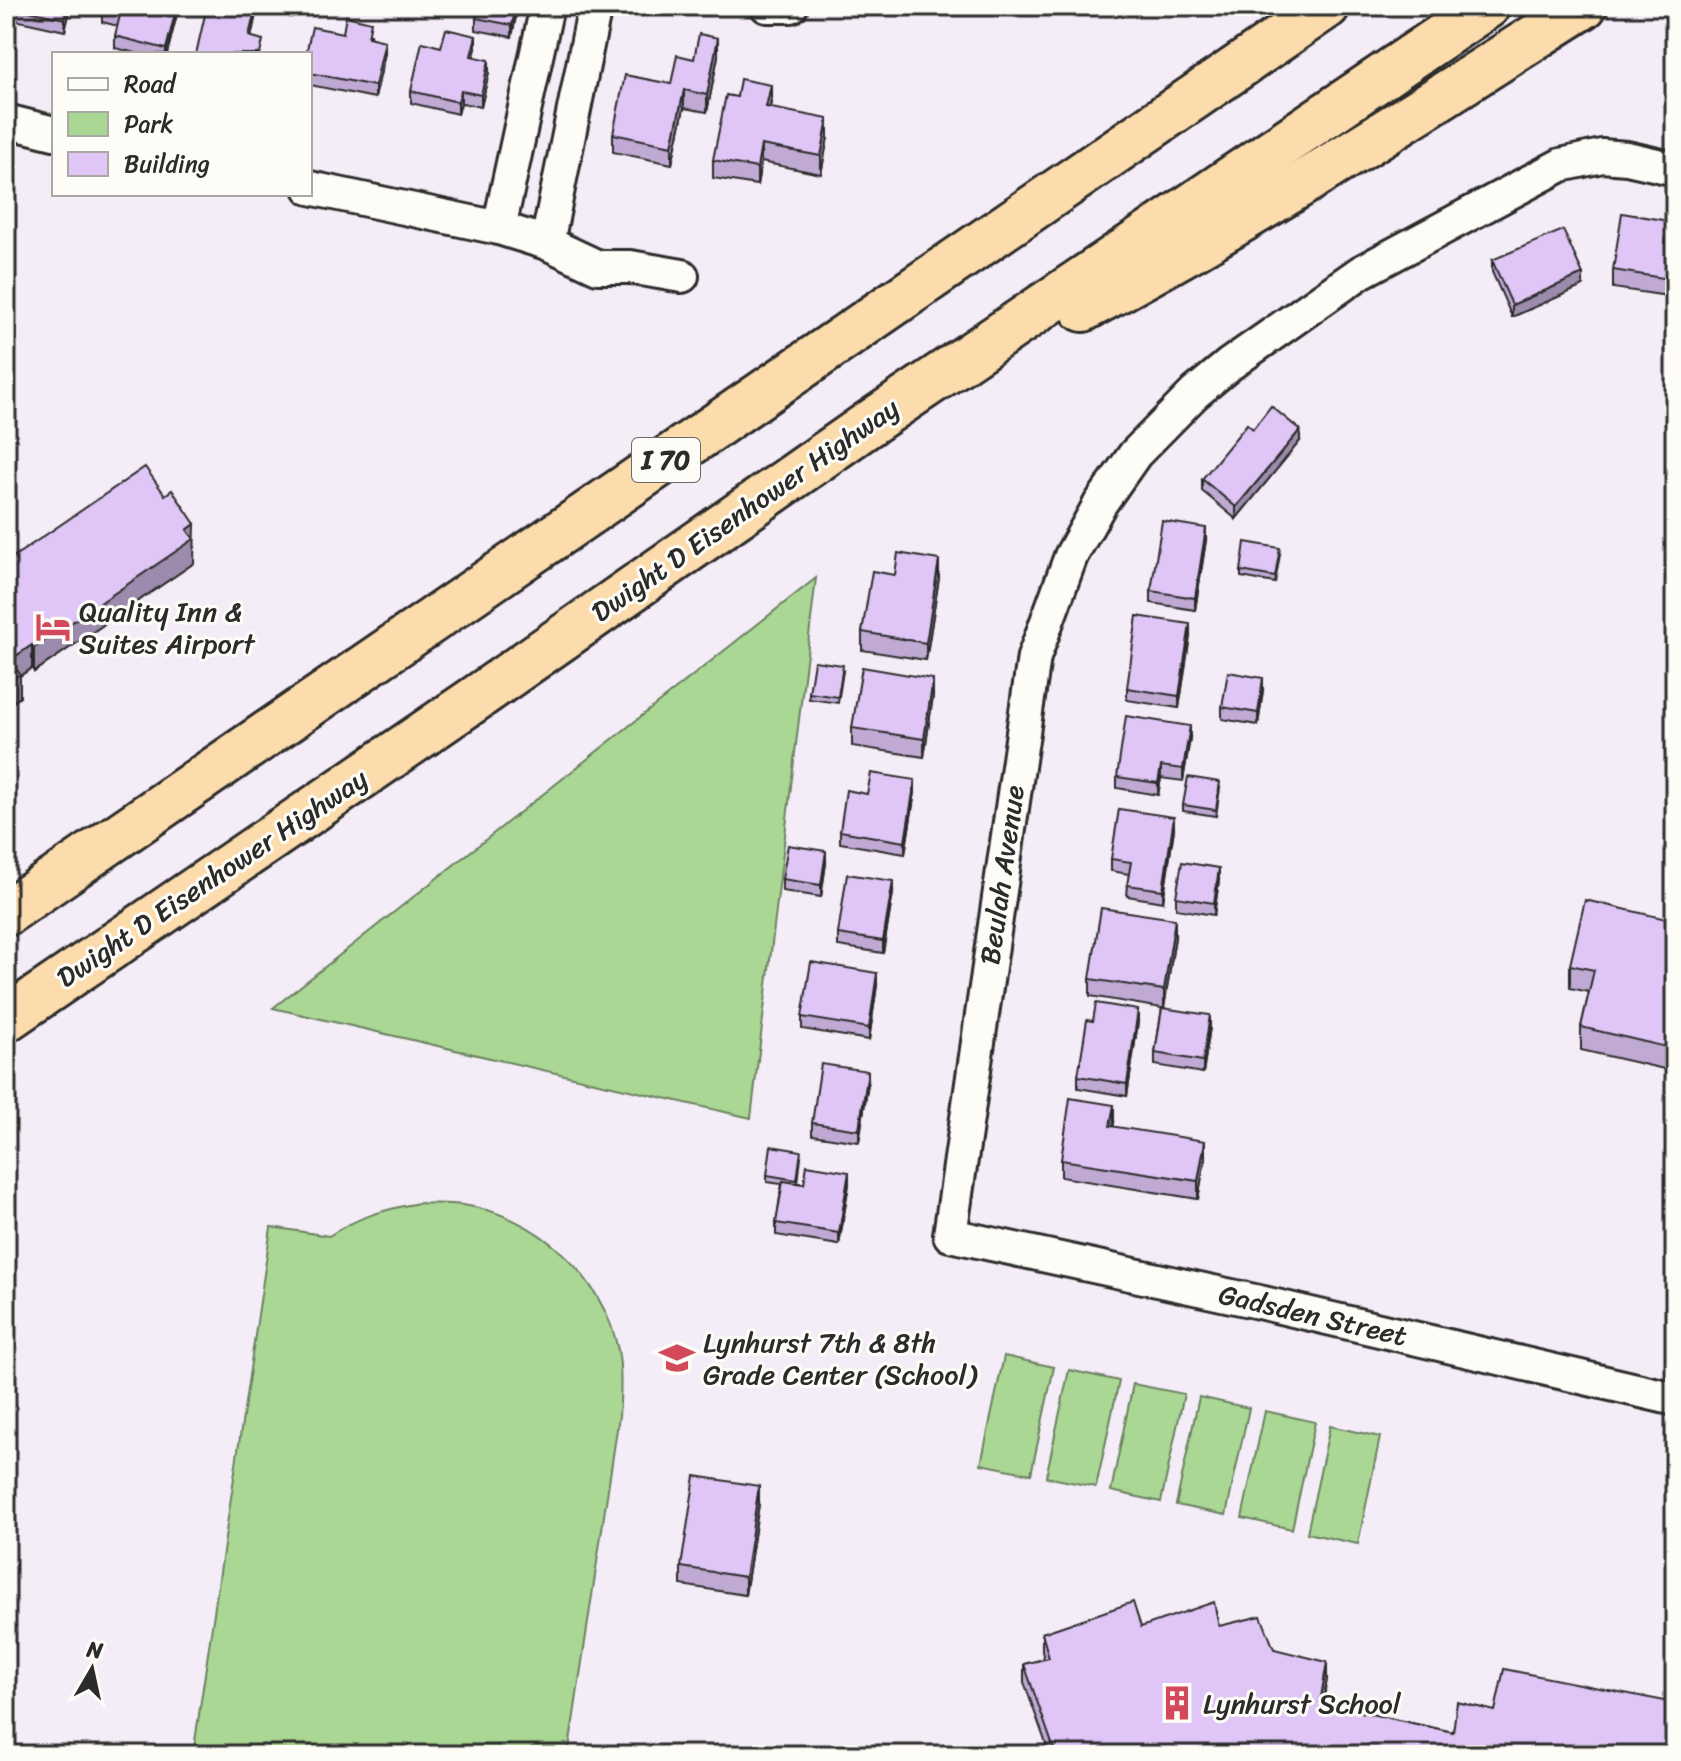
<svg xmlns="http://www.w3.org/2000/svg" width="1681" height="1761" viewBox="0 0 1681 1761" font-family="Sriracha,sans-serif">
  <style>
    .green { fill: #abd795; stroke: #6b8160; stroke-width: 2 }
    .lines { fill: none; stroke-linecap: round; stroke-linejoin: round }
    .street-casing { stroke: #2b2b2b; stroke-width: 38 }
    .highway-casing { stroke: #2b2b2b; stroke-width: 50 }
    .street { stroke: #fdfcf7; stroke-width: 32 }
    .highway { stroke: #fcdcac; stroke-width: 44 }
    .wall { fill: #c0aad4; stroke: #2b2b2b; stroke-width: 2 }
    .shaded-wall { fill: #9c8bac; stroke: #2b2b2b; stroke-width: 2 }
    .building { fill: #dfc6f6; stroke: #2b2b2b; stroke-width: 2 }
    .labels { text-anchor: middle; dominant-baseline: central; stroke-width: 6; stroke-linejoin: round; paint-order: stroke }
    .shield { fill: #fdfcf7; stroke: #6a6a68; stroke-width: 2 }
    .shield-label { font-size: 26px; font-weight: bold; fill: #2b2b2b }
    .street-label { font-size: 28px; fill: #2b2b2b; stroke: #fdfcf7 }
    .poi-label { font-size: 28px; fill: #2b2b2b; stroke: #fdfcf7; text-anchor: start }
  </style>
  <rect width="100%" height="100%" fill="#f4ecf7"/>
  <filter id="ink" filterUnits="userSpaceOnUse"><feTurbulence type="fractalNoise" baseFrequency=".0125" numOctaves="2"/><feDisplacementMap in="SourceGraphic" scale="16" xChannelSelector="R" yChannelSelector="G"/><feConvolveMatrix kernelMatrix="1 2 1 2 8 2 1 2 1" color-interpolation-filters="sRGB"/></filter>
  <g filter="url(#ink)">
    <g class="green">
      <path d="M 816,578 L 751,1118 L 273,1008 Z"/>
      <path d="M 419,1203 C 433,1204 448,1203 462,1205 C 536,1214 603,1276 618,1350 C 622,1372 621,1393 619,1416 L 568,1755 L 193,1755 L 271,1227 L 329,1236 C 357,1217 386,1209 419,1203 Z"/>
      <path d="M 1004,1356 L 1054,1367 L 1031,1474 L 981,1464 Z"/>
      <path d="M 1069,1370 L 1119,1381 L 1096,1487 L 1046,1477 Z"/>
      <path d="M 1133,1384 L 1184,1394 L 1161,1502 L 1111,1491 Z"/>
      <path d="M 1199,1397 L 1249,1408 L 1226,1515 L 1176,1505 Z"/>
      <path d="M 1265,1411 L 1315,1422 L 1292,1529 L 1242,1518 Z"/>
      <path d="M 1330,1426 L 1380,1437 L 1358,1544 L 1307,1533 Z"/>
    </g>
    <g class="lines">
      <g class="street-casing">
        <g id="street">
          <path d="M 767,6 L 791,6"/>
          <path d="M 6,121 L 54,133"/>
          <path d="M 1675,169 L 1627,158 L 1602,156 L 1561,165 L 1361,272 L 1230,364 L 1195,393 L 1135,454 L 1100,504 L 1071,556 L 1034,657 L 950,1235 L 1259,1302 L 1675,1399"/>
          <path d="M 310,188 L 499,228 L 547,243 L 598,267 L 630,267 L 682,276"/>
          <path d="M 499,228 L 547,6"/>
          <path d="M 547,243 L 595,6"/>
        </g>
      </g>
      <g class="highway-casing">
        <g id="highway">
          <path d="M 1083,309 C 1256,218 1419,110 1584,6"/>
          <path d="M 6,913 L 1327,6"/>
          <path d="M 6,1019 L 472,701 L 870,423 L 1487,6"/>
        </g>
      </g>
      <use href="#street" class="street"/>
      <use href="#highway" class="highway"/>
    </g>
    <g class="wall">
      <path d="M 6,6 L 71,6 L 65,31 L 6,18 Z"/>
      <path d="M 179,6 L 167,54 L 140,54 L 115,48 L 115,36 L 118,26 L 102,22 L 102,10 Z"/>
      <path d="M 265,6 L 294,6 L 291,17 L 265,10 Z"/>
      <path d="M 479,6 L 518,6 L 512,37 L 476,30 L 476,18 Z"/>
      <path d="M 343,33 L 371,34 L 370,38 L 385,53 L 375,98 L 310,85 L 310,54 Z"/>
      <path d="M 441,47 L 476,48 L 474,56 L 489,72 L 481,107 L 461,103 L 458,114 L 411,103 L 411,91 Z"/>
      <path d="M 718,56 L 707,112 L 684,108 L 672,164 L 613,152 L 613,134 L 671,84 L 694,59 Z"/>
      <path d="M 771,102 L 770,108 L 828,137 L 821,174 L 761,162 L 757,185 L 713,178 L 713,160 Z"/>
      <path d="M 1675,222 L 1675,297 L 1613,288 L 1613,270 Z"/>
      <path d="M 1492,260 L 1583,286 L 1512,317 L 1492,272 Z"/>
      <path d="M 1253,429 L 1300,441 L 1236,519 L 1202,491 L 1202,479 Z"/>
      <path d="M 165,495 L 195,547 L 194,548 L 194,563 L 34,672 L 32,668 L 20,676 L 20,697 L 6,707 L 6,562 Z"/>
      <path d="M 1206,540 L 1195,610 L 1151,603 L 1151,591 Z"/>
      <path d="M 1280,554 L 1275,583 L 1241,577 L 1241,571 Z"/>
      <path d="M 895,575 L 939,578 L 926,660 L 862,650 L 862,632 Z"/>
      <path d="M 1190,636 L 1179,708 L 1127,700 L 1127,688 Z"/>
      <path d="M 843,671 L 838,703 L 809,699 L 809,693 Z"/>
      <path d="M 1263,690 L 1258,725 L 1222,719 L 1222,707 Z"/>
      <path d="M 933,696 L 924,757 L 852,746 L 852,728 Z"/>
      <path d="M 1190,738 L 1183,781 L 1161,778 L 1158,795 L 1117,788 L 1117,777 Z"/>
      <path d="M 1220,788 L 1216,816 L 1183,811 L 1183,805 Z"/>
      <path d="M 915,792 L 905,854 L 840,843 L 840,831 L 867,794 Z"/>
      <path d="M 1174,829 L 1163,902 L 1127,896 L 1129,874 L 1111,871 L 1111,859 Z"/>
      <path d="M 826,863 L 821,897 L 782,891 L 782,879 Z"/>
      <path d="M 1219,880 L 1214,915 L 1176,909 L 1176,897 Z"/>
      <path d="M 893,893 L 883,953 L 838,946 L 838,934 Z"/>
      <path d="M 1675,921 L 1675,1118 L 1668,1117 L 1668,1093 L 1673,1071 L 1581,1050 L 1581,1027 L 1589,992 L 1570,988 L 1570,965 Z"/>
      <path d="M 1175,937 L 1164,1008 L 1210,1027 L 1203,1073 L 1155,1065 L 1155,1053 L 1162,1008 L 1090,996 L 1090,979 Z"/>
      <path d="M 877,985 L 869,1040 L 802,1029 L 802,1017 Z"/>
      <path d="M 1093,1021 L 1138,1022 L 1127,1096 L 1078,1088 L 1078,1076 Z"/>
      <path d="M 868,1083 L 859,1142 L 812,1135 L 812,1123 Z"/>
      <path d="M 1114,1123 L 1113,1127 L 1205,1159 L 1198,1199 L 1061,1177 L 1061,1160 Z"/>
      <path d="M 801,1157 L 798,1183 L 849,1184 L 839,1245 L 776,1235 L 776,1223 L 782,1184 L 767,1182 L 767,1175 Z"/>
      <path d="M 759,1504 L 745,1595 L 681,1585 L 681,1567 Z"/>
      <path d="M 1219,1626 L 1274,1649 L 1327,1679 L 1323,1704 L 1453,1732 L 1675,1755 L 1050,1755 L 1024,1682 L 1024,1664 L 1044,1659 L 1042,1651 L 1042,1633 L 1141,1627 Z"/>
    </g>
    <g class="shaded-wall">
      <path d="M 68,6 L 71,6 L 65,31 L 65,19 Z"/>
      <path d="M 177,6 L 179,6 L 167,54 L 166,54 L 166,49 Z"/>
      <path d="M 256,6 L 257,6 L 257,10 L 249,48 L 249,36 Z"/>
      <path d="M 516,6 L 518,6 L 512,37 L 512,25 Z"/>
      <path d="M 476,36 L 476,48 L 471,68 L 471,56 Z"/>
      <path d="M 718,38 L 718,56 L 707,112 L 707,95 Z"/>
      <path d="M 385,41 L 385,53 L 375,98 L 375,86 Z"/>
      <path d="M 489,60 L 489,72 L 481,107 L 481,95 Z"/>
      <path d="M 771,85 L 771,102 L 766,125 L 766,107 Z"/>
      <path d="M 684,90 L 684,108 L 672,164 L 672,146 Z"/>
      <path d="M 461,91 L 461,103 L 458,114 L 458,102 Z"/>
      <path d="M 828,119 L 828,137 L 821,174 L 821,156 Z"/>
      <path d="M 761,145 L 761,162 L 757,185 L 757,168 Z"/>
      <path d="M 1583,274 L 1583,286 L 1512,317 L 1512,305 Z"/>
      <path d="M 1300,430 L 1300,441 L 1236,519 L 1236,507 Z"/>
      <path d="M 195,524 L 194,563 L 34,672 L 34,648 Z"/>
      <path d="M 1206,528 L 1206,540 L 1195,610 L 1195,598 Z"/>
      <path d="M 939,560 L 939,578 L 926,660 L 926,643 Z"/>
      <path d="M 1190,624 L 1190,636 L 1179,708 L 1179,696 Z"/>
      <path d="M 32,645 L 32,668 L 20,676 L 20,697 L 6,707 L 6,684 L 10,660 Z"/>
      <path d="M 1263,678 L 1263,690 L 1258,725 L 1258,713 Z"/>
      <path d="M 933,679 L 933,696 L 924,757 L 924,739 Z"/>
      <path d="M 1190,726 L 1190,738 L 1183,781 L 1183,769 Z"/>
      <path d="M 1161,766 L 1161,778 L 1158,795 L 1158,783 Z"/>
      <path d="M 915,780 L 915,792 L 905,854 L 905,842 Z"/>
      <path d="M 1174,817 L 1174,829 L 1163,902 L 1163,890 Z"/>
      <path d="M 826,851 L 826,863 L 821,897 L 821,885 Z"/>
      <path d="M 1219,868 L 1219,880 L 1214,915 L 1214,903 Z"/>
      <path d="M 893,881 L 893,893 L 883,953 L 883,941 Z"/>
      <path d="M 1175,919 L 1175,937 L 1164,1008 L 1164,990 Z"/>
      <path d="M 877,973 L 877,985 L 869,1040 L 869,1028 Z"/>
      <path d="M 1138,1010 L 1138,1022 L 1127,1096 L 1127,1084 Z"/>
      <path d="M 1210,1015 L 1210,1027 L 1203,1073 L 1203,1061 Z"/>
      <path d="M 868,1071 L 868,1083 L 859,1142 L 859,1130 Z"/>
      <path d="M 1114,1105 L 1114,1123 L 1110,1144 L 1110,1126 Z"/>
      <path d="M 1205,1141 L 1205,1159 L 1198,1199 L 1198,1181 Z"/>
      <path d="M 849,1172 L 849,1184 L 839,1245 L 839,1233 Z"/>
      <path d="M 759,1486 L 759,1504 L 745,1595 L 745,1577 Z"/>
      <path d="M 1327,1662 L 1327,1679 L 1320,1721 L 1320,1703 Z"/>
    </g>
    <g class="building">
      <path d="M 7,6 L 68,6 L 65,19 Z"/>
      <path d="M 103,6 L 177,6 L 166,49 L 115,36 L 120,15 L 102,10 Z"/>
      <path d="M 207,6 L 256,6 L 249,36 L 263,40 L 260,54 L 196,54 Z"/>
      <path d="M 273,6 L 292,6 L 291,11 Z"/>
      <path d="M 479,6 L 516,6 L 512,25 L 476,18 Z"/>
      <path d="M 346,16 L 371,22 L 368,37 L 385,41 L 375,86 L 310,73 L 310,54 L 306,54 L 312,27 L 343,33 Z"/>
      <path d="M 446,29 L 476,36 L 471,56 L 489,60 L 481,95 L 461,91 L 458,102 L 411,91 L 422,42 L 441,47 Z"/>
      <path d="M 699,34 L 718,38 L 707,95 L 684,90 L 672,146 L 613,134 L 625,75 L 671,84 L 677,55 L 694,59 Z"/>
      <path d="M 740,79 L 771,85 L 766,107 L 828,119 L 821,156 L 761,145 L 757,168 L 713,160 L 726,95 L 737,97 Z"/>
      <path d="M 1622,213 L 1675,222 L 1675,280 L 1613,270 Z"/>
      <path d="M 1563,230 L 1583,274 L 1512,305 L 1492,260 Z"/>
      <path d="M 1271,406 L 1300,430 L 1236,507 L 1202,479 L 1247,424 L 1253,429 Z"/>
      <path d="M 145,467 L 165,495 L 172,490 L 195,524 L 187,530 L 194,539 L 34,648 L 32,645 L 10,660 L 20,674 L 6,684 L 6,562 Z"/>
      <path d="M 1162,521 L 1206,528 L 1195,598 L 1151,591 Z"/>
      <path d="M 1245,542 L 1280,548 L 1275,577 L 1241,571 Z"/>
      <path d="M 898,553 L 939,560 L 926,643 L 862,632 L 872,571 L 895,575 Z"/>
      <path d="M 1137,616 L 1190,624 L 1179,696 L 1127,688 Z"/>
      <path d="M 814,661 L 843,665 L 838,697 L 809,693 Z"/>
      <path d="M 862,667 L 933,679 L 924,739 L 852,728 Z"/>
      <path d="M 1228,672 L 1263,678 L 1258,713 L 1222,707 Z"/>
      <path d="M 1126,716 L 1190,726 L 1183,769 L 1161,766 L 1158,783 L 1117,777 Z"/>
      <path d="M 871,773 L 915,780 L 905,842 L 840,831 L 846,790 L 867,794 Z"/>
      <path d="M 1188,777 L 1220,782 L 1216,810 L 1183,805 Z"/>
      <path d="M 1119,809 L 1174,817 L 1163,890 L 1127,885 L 1131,862 L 1111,859 Z"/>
      <path d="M 788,845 L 826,851 L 821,885 L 782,879 Z"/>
      <path d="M 1182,862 L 1219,868 L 1214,903 L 1176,897 Z"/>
      <path d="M 847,874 L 893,881 L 883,941 L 838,934 Z"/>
      <path d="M 1585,900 L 1675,921 L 1675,1049 L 1581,1027 L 1594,970 L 1570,965 Z"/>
      <path d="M 1101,908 L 1175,919 L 1164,990 L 1090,979 Z"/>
      <path d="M 811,962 L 877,973 L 869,1028 L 802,1017 Z"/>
      <path d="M 1096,1003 L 1138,1010 L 1127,1084 L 1078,1076 L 1087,1020 L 1093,1021 Z"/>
      <path d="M 1162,1008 L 1210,1015 L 1203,1061 L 1155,1053 Z"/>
      <path d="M 1675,1063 L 1675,1095 L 1668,1093 Z"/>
      <path d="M 821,1064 L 868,1071 L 859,1130 L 812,1123 Z"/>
      <path d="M 1070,1098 L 1114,1105 L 1110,1126 L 1205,1141 L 1198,1181 L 1061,1160 Z"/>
      <path d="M 771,1146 L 801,1151 L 797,1180 L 767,1175 Z"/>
      <path d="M 807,1165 L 849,1172 L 839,1233 L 776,1223 L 783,1181 L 804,1184 Z"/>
      <path d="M 695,1476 L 759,1486 L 745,1577 L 681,1567 Z"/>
      <path d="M 1133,1602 L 1141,1627 L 1214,1602 L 1219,1626 L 1261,1616 L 1274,1649 L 1327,1662 L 1320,1703 L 1453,1732 L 1457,1702 L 1495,1711 L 1504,1669 L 1675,1703 L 1675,1755 L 1056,1755 L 1024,1664 L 1049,1658 L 1042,1633 Z"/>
    </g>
  </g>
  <defs>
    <g id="hotel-bare" transform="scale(2.76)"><path d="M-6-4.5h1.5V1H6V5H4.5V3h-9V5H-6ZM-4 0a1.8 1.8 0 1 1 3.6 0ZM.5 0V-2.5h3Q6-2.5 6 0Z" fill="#d1495b" stroke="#fdfcf7" stroke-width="2.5" paint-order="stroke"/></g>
    <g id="school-bare" transform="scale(2.76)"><path d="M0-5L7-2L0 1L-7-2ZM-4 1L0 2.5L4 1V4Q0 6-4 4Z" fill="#d1495b" stroke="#fdfcf7" stroke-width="2.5" paint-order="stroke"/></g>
    <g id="building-bare" transform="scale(2.76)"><path d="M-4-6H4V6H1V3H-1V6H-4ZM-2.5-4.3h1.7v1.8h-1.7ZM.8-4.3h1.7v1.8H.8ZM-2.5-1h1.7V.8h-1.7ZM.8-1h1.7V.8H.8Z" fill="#d1495b" stroke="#fdfcf7" stroke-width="2.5" paint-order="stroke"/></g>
  </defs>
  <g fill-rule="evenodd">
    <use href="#hotel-bare" x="53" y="627"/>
    <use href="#school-bare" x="677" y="1358"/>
    <use href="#building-bare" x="1177" y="1703"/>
  </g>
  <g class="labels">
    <rect class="shield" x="632" y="438" width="68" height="44" rx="6"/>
    <g class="shield-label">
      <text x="666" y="460">I 70</text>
    </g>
    <g class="street-label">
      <text transform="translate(745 510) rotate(-35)">Dwight D Eisenhower Highway</text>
      <text transform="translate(1002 875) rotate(-82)">Beulah Avenue</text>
      <text transform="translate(212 878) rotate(-34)">Dwight D Eisenhower Highway</text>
      <text transform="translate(1313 1315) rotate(13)">Gadsden Street</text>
    </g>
    <g class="poi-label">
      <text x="79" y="611">Quality Inn &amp;<tspan x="79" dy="32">Suites Airport</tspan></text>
      <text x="703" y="1342">Lynhurst 7th &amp; 8th<tspan x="703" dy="32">Grade Center (School)</tspan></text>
      <text x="1203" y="1703">Lynhurst School</text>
    </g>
  </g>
  <rect width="1681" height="1761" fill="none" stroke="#fdfcf7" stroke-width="32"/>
  <rect x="16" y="16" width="1649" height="1729" fill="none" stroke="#2b2b2b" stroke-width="3" filter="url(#ink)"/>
  <rect x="52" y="52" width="260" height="144" fill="#fdfcf7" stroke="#a9a8a5" stroke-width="2"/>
  <rect x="68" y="78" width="40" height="12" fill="#fdfcf7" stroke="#a9a8a5" stroke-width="2"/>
  <text x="124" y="92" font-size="24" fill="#2b2b2b">Road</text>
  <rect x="68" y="112" width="40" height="24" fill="#abd795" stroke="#a9a8a5" stroke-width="2"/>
  <text x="124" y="132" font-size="24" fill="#2b2b2b">Park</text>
  <rect x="68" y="152" width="40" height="24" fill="#dfc6f6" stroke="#a9a8a5" stroke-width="2"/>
  <text x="124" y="172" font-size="24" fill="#2b2b2b">Building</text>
  <g transform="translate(92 1669) rotate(9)" stroke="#fdfcf7" stroke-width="6" paint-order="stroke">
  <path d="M0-6L14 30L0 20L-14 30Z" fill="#2b2b2b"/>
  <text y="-12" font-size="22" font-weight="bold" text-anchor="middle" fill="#2b2b2b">N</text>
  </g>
</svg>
